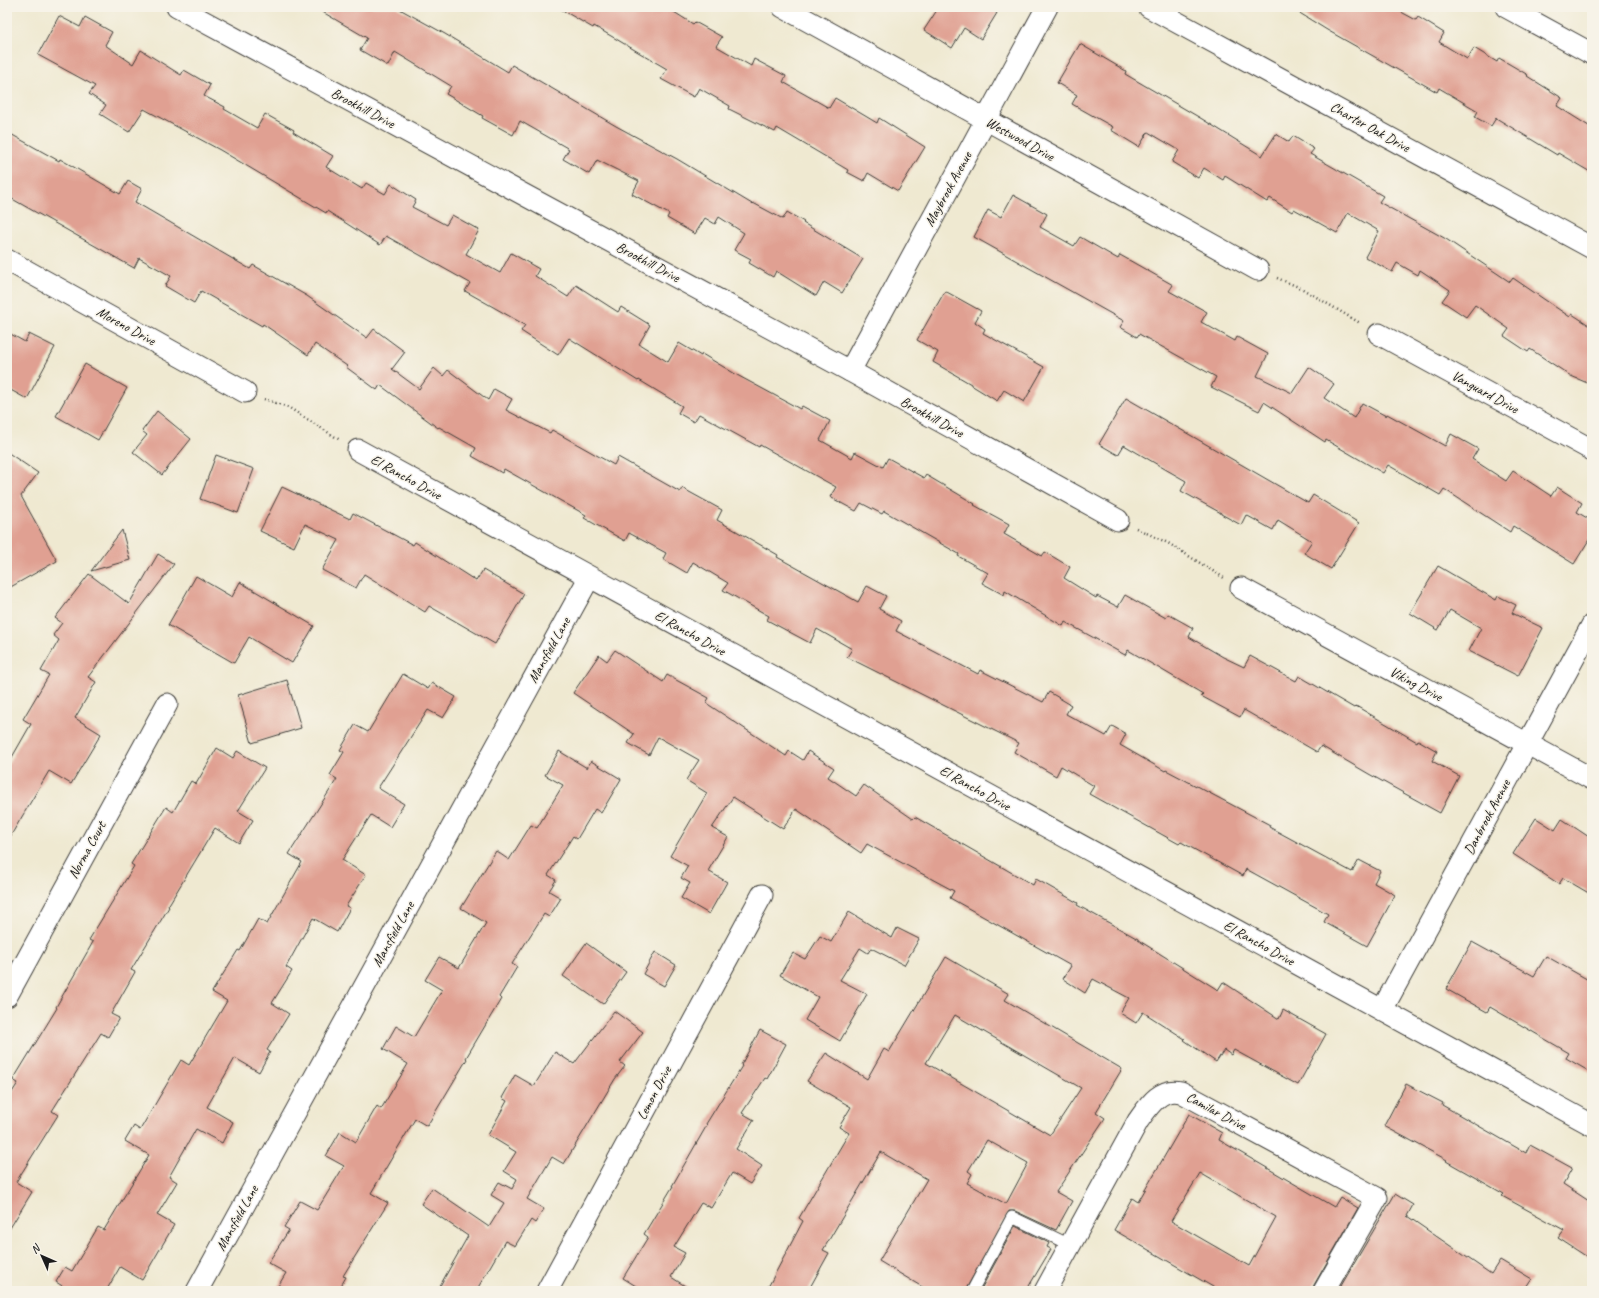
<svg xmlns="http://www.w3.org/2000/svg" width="1599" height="1298" viewBox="0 0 1599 1298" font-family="Caveat,sans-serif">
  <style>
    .building { fill: #e0a092; fill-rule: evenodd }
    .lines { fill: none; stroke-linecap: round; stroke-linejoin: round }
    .service-casing { stroke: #3c3b37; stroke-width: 13 }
    .minor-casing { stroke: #3c3b37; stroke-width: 23 }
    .path { stroke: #3c3b37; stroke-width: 2.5; stroke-dasharray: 1 3; stroke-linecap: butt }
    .service { stroke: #fff; stroke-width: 11 }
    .minor { stroke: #fff; stroke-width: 21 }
    .labels { text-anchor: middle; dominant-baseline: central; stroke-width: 3; stroke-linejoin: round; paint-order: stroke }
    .street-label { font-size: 14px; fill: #1c1c1c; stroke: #f7f3e8 }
  </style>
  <rect width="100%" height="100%" fill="#f7f3e8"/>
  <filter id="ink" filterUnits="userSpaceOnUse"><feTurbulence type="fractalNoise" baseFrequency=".025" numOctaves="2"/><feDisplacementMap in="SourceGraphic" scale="8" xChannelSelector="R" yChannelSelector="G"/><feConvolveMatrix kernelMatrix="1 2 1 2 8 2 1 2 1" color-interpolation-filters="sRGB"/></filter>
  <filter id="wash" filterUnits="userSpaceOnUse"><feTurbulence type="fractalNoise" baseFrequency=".012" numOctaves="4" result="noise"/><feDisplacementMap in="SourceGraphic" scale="16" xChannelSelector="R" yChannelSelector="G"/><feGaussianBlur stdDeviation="0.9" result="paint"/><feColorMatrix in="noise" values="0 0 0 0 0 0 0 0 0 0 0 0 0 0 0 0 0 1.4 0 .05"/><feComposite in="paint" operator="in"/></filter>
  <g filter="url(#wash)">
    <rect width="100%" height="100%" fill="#efe9d1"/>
    <g id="blocks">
      <g class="building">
        <path d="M 314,7 L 396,7 L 445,34 L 508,72 L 512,65 L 616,126 L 677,159 L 752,204 L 753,203 L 783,219 L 787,212 L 804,222 L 803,223 L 863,259 L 842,293 L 824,282 L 816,296 L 776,271 L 773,277 L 749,263 L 751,259 L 734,250 L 744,233 L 719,217 L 715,224 L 705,218 L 695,234 L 667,218 L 669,214 L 632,194 L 639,181 L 597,160 L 589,174 L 563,159 L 569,149 L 520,121 L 513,135 L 482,118 L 483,116 L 446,94 L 451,86 L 395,52 L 388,66 L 360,50 L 367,38 Z"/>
        <path d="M 557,7 L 666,7 L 693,24 L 695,22 L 722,37 L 716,46 L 751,66 L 754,59 L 786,76 L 783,82 L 829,108 L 835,98 L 877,123 L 879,118 L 925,147 L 898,191 L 868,173 L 864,181 L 847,172 L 848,170 L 777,128 L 775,132 L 729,109 L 730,106 L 699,88 L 694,97 L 661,79 L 667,69 L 594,26 L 593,28 Z"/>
        <path d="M 939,7 L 988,7 L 997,13 L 981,39 L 964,28 L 952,48 L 924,30 Z"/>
        <path d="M 1290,7 L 1392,7 L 1416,20 L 1418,17 L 1444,33 L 1439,42 L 1467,59 L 1474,48 L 1497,62 L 1499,58 L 1528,75 L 1527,76 L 1562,98 L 1557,106 L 1592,128 L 1592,173 L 1558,153 L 1557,155 L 1496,118 L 1491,126 L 1475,117 L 1478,111 L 1439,88 L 1437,92 L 1327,30 Z"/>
        <path d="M 59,16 L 80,27 L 85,17 L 112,32 L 105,45 L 133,64 L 141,50 L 181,75 L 184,70 L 210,85 L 204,96 L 225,107 L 224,109 L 257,128 L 265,114 L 294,130 L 293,132 L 333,156 L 326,167 L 362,189 L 366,183 L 385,194 L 391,184 L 416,200 L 412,207 L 446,225 L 452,215 L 479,230 L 466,254 L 500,273 L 511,253 L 539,269 L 535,276 L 568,297 L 576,285 L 618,312 L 621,307 L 650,325 L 639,344 L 668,362 L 679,343 L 701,356 L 702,354 L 737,375 L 800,409 L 802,406 L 830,421 L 820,440 L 852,458 L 855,452 L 883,467 L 888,458 L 924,478 L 926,475 L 975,504 L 974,505 L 1009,524 L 1004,534 L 1042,556 L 1045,552 L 1070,567 L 1064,578 L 1096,598 L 1097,596 L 1118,607 L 1125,595 L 1166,618 L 1168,614 L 1193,628 L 1189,637 L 1223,657 L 1244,667 L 1250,656 L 1296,681 L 1299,676 L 1354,708 L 1356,706 L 1417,742 L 1418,740 L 1437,751 L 1432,761 L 1459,776 L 1440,813 L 1369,774 L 1321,746 L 1317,752 L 1244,710 L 1240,717 L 1201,696 L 1203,694 L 1128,650 L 1125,655 L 1065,622 L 1063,626 L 1005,591 L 1004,595 L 982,583 L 988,573 L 958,556 L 959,554 L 884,511 L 882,514 L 861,503 L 856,511 L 830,497 L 836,487 L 760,445 L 759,447 L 699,414 L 694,422 L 678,413 L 682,406 L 639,380 L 638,381 L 569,338 L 558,355 L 521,331 L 525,325 L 465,291 L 470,283 L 386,236 L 380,245 L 327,211 L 326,213 L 220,150 L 144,109 L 129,132 L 100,114 L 106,105 L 89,94 L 95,86 L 38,55 Z"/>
        <path d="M 1080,44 L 1126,71 L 1125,74 L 1202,119 L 1262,156 L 1276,134 L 1289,142 L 1293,136 L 1314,149 L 1310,154 L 1383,196 L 1379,202 L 1446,239 L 1510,282 L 1513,278 L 1570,317 L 1572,314 L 1592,327 L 1592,385 L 1571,376 L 1530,349 L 1528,352 L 1504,336 L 1509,329 L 1475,305 L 1466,317 L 1442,301 L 1450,290 L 1420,270 L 1418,275 L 1397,263 L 1392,272 L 1365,257 L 1379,231 L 1348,213 L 1337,233 L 1294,209 L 1292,212 L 1270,198 L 1267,202 L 1225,176 L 1223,180 L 1204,168 L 1198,178 L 1172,162 L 1179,150 L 1148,132 L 1139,147 L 1111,130 L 1113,127 L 1072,104 L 1077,95 L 1057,83 Z"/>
        <path d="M 7,132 L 59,161 L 60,159 L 120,194 L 128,181 L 142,189 L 135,202 L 250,269 L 253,265 L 307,296 L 367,338 L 374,329 L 405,352 L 392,369 L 419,389 L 434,368 L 443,376 L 448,370 L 488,400 L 494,389 L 512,399 L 506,410 L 550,433 L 552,430 L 614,465 L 618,457 L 680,492 L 682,488 L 722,510 L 717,520 L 778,555 L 777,557 L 858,602 L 867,586 L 886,596 L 879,609 L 901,621 L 896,631 L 978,674 L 980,670 L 1043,702 L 1049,692 L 1071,705 L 1066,714 L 1106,736 L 1112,726 L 1126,734 L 1120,745 L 1165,771 L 1166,770 L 1270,825 L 1269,827 L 1352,872 L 1359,860 L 1380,871 L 1374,883 L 1395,895 L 1367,946 L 1324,922 L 1328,914 L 1246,869 L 1243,876 L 1181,842 L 1179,844 L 1089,794 L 1094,786 L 1061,766 L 1056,776 L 1014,752 L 1019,743 L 847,657 L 852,649 L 817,629 L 810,643 L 767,620 L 769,616 L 723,590 L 728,583 L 693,562 L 687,573 L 663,559 L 666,553 L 629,533 L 625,541 L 584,518 L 586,515 L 504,469 L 502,473 L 472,456 L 476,448 L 439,427 L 438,428 L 380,385 L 377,390 L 346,367 L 347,366 L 315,344 L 308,355 L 263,324 L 262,326 L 201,291 L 194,303 L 165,286 L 171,276 L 139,258 L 134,268 L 7,196 Z"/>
        <path d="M 1013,195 L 1047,214 L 1040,227 L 1074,246 L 1080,237 L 1118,259 L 1120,255 L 1173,285 L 1169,291 L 1207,312 L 1201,322 L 1235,341 L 1237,337 L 1268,354 L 1257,376 L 1292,393 L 1309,367 L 1334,384 L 1324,398 L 1354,418 L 1362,403 L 1386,416 L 1387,414 L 1445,446 L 1451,434 L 1478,449 L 1472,459 L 1506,481 L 1513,471 L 1551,496 L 1557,487 L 1582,503 L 1577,512 L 1592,521 L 1592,535 L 1574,564 L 1513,526 L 1510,532 L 1444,489 L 1440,495 L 1388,465 L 1383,473 L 1326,440 L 1325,442 L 1264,402 L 1259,411 L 1211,387 L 1216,377 L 1139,334 L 1137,337 L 1120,327 L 1124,321 L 974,237 L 988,210 L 1001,217 Z"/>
        <path d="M 945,291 L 981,311 L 975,322 L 985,329 L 983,333 L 1044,367 L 1024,402 L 1004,390 L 997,401 L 971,385 L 971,384 L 933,362 L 938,352 L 917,340 Z"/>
        <path d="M 7,332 L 25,342 L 29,334 L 55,347 L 27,399 L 7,388 Z"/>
        <path d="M 85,364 L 127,388 L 98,440 L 56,416 Z"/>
        <path d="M 1126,398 L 1308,503 L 1313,495 L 1359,523 L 1331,569 L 1304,553 L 1312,541 L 1278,520 L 1273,530 L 1246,515 L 1241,525 L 1221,514 L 1221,513 L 1181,491 L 1186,481 L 1165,469 L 1124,445 L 1118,455 L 1099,444 Z"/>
        <path d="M 157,411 L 191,439 L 162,475 L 133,452 L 147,435 L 142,431 Z"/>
        <path d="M 7,452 L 38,473 L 21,496 L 57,561 L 7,589 Z"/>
        <path d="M 216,455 L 254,469 L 238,513 L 200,499 Z"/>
        <path d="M 282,487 L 350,519 L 353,513 L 413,545 L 415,542 L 476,581 L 483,570 L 524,594 L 495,644 L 429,606 L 425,612 L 364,574 L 356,588 L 322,570 L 339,540 L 305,524 L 294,547 L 260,531 Z"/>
        <path d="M 122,530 L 130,560 L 91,571 Z"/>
        <path d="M 158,554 L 174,564 L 88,677 L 96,682 L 75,718 L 101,734 L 71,784 L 49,771 L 7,842 L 7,766 L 31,724 L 23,719 L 49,675 L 41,671 L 59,640 L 53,635 L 62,623 L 55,618 L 89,574 L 129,604 Z"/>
        <path d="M 1438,566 L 1496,600 L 1498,596 L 1516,605 L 1512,613 L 1543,628 L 1518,676 L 1469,651 L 1481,628 L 1450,610 L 1438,630 L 1410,613 Z"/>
        <path d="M 196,576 L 232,597 L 240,582 L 314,626 L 292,663 L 249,637 L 234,663 L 168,625 Z"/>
        <path d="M 615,650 L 663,682 L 667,675 L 709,698 L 706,703 L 786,756 L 789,751 L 803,760 L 808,751 L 834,768 L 828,777 L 856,796 L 864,785 L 913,819 L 915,817 L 1033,885 L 1036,879 L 1078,903 L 1077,905 L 1138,939 L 1138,940 L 1218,990 L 1223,982 L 1279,1019 L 1283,1010 L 1326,1034 L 1298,1085 L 1234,1050 L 1231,1055 L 1224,1050 L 1216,1062 L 1184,1040 L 1185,1039 L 1143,1012 L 1136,1023 L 1120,1013 L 1129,998 L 1093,979 L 1085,993 L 1063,979 L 1071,966 L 950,898 L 954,891 L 867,844 L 861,853 L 796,809 L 783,829 L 733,797 L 712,828 L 728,837 L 708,871 L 727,882 L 709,914 L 681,898 L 690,883 L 681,878 L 688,866 L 670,856 L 707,793 L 686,780 L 699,760 L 658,737 L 649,755 L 628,743 L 634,734 L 573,693 L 599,655 L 607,661 Z"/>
        <path d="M 403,674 L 428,689 L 432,683 L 456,697 L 443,718 L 428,710 L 378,788 L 404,804 L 390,827 L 371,815 L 342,860 L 366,875 L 346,906 L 350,908 L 337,932 L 313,918 L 286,967 L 292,971 L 272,1003 L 289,1014 L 267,1050 L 270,1052 L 259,1072 L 235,1058 L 207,1107 L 233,1122 L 222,1143 L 196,1129 L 169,1177 L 177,1182 L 157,1215 L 174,1225 L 142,1280 L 120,1267 L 106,1291 L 61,1291 L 64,1287 L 56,1282 L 65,1267 L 72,1271 L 98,1227 L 104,1230 L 149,1155 L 125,1141 L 134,1126 L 140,1130 L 181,1060 L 189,1065 L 227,1001 L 212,992 L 238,950 L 240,951 L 258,919 L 267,924 L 302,862 L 289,854 L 337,779 L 330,775 L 344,752 L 340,750 L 355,725 L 368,732 Z"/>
        <path d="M 287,680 L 301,728 L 252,743 L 238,695 Z"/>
        <path d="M 217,748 L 233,758 L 237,751 L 265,768 L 238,811 L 253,820 L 239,843 L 215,828 L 168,906 L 169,907 L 131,970 L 135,972 L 111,1014 L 119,1018 L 108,1037 L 101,1033 L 52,1111 L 58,1115 L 16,1182 L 32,1192 L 7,1233 L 7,1100 L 18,1083 L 13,1080 L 57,1008 L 56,1007 L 93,942 L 89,940 L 134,866 L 131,864 L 166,807 L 173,812 L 191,781 L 196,784 Z"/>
        <path d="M 559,751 L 587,768 L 591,761 L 621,779 L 601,813 L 595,809 L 577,839 L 573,836 L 548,875 L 556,880 L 549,891 L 561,898 L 549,917 L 544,914 L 512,964 L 517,967 L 499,997 L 501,999 L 466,1058 L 467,1059 L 427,1126 L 415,1119 L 371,1193 L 388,1203 L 343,1276 L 346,1277 L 338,1291 L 275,1291 L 286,1273 L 268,1263 L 289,1230 L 284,1227 L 300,1201 L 317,1210 L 344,1166 L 326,1156 L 340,1132 L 356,1142 L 377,1106 L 381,1109 L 408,1064 L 383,1049 L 396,1026 L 414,1037 L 442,990 L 425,980 L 439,957 L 459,968 L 486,923 L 461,908 L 496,851 L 509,860 L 531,825 L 537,828 L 563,785 L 545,775 Z"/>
        <path d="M 1536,818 L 1555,830 L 1562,819 L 1592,839 L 1592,895 L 1563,878 L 1559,884 L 1513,854 Z"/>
        <path d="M 849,912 L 892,938 L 897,928 L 919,939 L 904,965 L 871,948 L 868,953 L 860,948 L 840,980 L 867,994 L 840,1041 L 805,1020 L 818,997 L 780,975 L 793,953 L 805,959 L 820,936 L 831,942 Z"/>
        <path d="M 1472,942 L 1534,976 L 1546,956 L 1592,982 L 1592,1073 L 1566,1058 L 1569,1053 L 1490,1007 L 1487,1012 L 1446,989 Z"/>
        <path d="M 586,943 L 626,972 L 603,1004 L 563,976 Z"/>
        <path d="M 655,952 L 676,965 L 664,986 L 643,974 Z"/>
        <path d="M 946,957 L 1009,994 L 1005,1000 L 1122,1069 L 1096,1112 L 1105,1118 L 1056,1192 L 1072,1201 L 1056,1230 L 1015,1211 L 1009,1211 L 965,1291 L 929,1291 L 879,1261 L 927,1179 L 881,1152 L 823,1250 L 829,1253 L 808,1291 L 766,1291 L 803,1221 L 799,1218 L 849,1133 L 839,1127 L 851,1107 L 807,1081 L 826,1053 L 867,1079 L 884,1049 L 889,1052 ZM 955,1015 L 1081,1088 L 1050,1135 L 926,1063 ZM 987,1140 L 1028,1163 L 1006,1204 L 967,1183 L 972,1174 L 968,1171 Z"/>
        <path d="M 614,1011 L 643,1032 L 620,1062 L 625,1066 L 615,1079 L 564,1164 L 552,1157 L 527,1199 L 544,1209 L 535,1223 L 531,1220 L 515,1246 L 505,1241 L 476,1291 L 437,1291 L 468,1236 L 421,1204 L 432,1188 L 489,1227 L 504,1203 L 491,1195 L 499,1182 L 512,1189 L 517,1179 L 504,1171 L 516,1152 L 488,1135 L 507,1101 L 502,1098 L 515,1075 L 534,1086 L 555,1052 L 574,1064 Z"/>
        <path d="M 760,1030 L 786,1044 L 767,1079 L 765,1078 L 742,1113 L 754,1120 L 736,1149 L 762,1166 L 750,1184 L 732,1173 L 711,1208 L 701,1203 L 674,1247 L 685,1253 L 671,1277 L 693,1291 L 644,1291 L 623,1278 L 648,1237 L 644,1234 L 673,1186 L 672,1186 L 707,1125 L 706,1124 L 742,1066 L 741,1065 Z"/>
        <path d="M 1406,1084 L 1443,1103 L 1442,1105 L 1526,1153 L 1530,1145 L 1572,1168 L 1563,1184 L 1592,1203 L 1592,1260 L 1558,1238 L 1564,1230 L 1502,1196 L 1504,1194 L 1446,1161 L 1447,1160 L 1384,1126 Z"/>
        <path d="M 1189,1114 L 1222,1133 L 1219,1140 L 1334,1207 L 1340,1197 L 1358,1208 L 1314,1285 L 1312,1291 L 1220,1291 L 1114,1230 L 1132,1198 L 1138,1202 ZM 1200,1173 L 1276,1217 L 1249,1266 L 1171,1221 Z"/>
        <path d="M 1395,1194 L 1413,1205 L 1407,1216 L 1491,1274 L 1500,1260 L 1532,1279 L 1524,1291 L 1338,1291 Z"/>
        <path d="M 1015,1226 L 1049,1243 L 1047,1247 L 1051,1249 L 1026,1291 L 980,1291 Z"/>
      </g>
    </g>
  </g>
  <g filter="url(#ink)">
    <use href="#blocks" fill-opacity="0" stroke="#3c3b37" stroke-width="1"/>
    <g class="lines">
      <g class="service-casing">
        <path id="service" d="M 972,1291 L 1012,1217 L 1070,1245"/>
      </g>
      <g class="minor-casing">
        <g id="minor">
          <path d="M 177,7 L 850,371 L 1118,520"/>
          <path d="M 783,7 L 1258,270"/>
          <path d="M 1149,7 L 1592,248"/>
          <path d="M 1506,7 L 1592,54"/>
          <path d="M 7,260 L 245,392"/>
          <path d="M 1379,334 L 1592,450"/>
          <path d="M 850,371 L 1047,7"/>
          <path d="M 358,450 L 1592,1125"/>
          <path d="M 1241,588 L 1592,779"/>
          <path d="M 7,996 L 167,704"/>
          <path d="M 1382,1010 L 1592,625"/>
          <path d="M 197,1291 L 589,578"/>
          <path d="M 547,1291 L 762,895"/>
          <path d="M 1045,1291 L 1138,1121 C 1148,1107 1160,1087 1181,1092 L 1377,1198 L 1324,1291"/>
        </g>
      </g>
      <g class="path">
        <path d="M 1277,278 L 1301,288 L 1360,323"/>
        <path d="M 264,399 L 288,407 L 340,440"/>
        <path d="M 1136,528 L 1168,543 L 1224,578"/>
      </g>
      <use href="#service" class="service"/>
      <use href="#minor" class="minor"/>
    </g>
  </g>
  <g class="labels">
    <g class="street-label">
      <text transform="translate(363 108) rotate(28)">Brookhill Drive</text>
      <text transform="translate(1370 127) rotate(29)">Charter Oak Drive</text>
      <text transform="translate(1020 139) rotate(29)">Westwood Drive</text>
      <text transform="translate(948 189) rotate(-61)">Maybrook Avenue</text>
      <text transform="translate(648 262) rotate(28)">Brookhill Drive</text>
      <text transform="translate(126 326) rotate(29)">Moreno Drive</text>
      <text transform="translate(1485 392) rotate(29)">Vanguard Drive</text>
      <text transform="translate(932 417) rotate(29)">Brookhill Drive</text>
      <text transform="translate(406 477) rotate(29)">El Rancho Drive</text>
      <text transform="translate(690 633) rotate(29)">El Rancho Drive</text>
      <text transform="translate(549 650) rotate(-61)">Mansfield Lane</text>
      <text transform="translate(1416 684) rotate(28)">Viking Drive</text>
      <text transform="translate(975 788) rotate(29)">El Rancho Drive</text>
      <text transform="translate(1487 817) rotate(-62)">Danbrook Avenue</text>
      <text transform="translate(87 850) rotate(-61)">Norma Court</text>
      <text transform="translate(393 934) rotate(-61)">Mansfield Lane</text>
      <text transform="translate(1259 943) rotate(29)">El Rancho Drive</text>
      <text transform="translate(654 1093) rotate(-62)">Lemon Drive</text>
      <text transform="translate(1216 1111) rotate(28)">Camilar Drive</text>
      <text transform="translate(237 1218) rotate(-61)">Mansfield Lane</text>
    </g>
  </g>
  <rect width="1599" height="1298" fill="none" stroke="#f7f3e8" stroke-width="24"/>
  <g transform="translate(42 1256) rotate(315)" stroke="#f7f3e8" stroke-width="3" paint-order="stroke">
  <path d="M0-3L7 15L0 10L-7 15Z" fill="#1c1c1c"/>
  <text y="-6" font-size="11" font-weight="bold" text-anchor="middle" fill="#1c1c1c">N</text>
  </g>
</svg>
